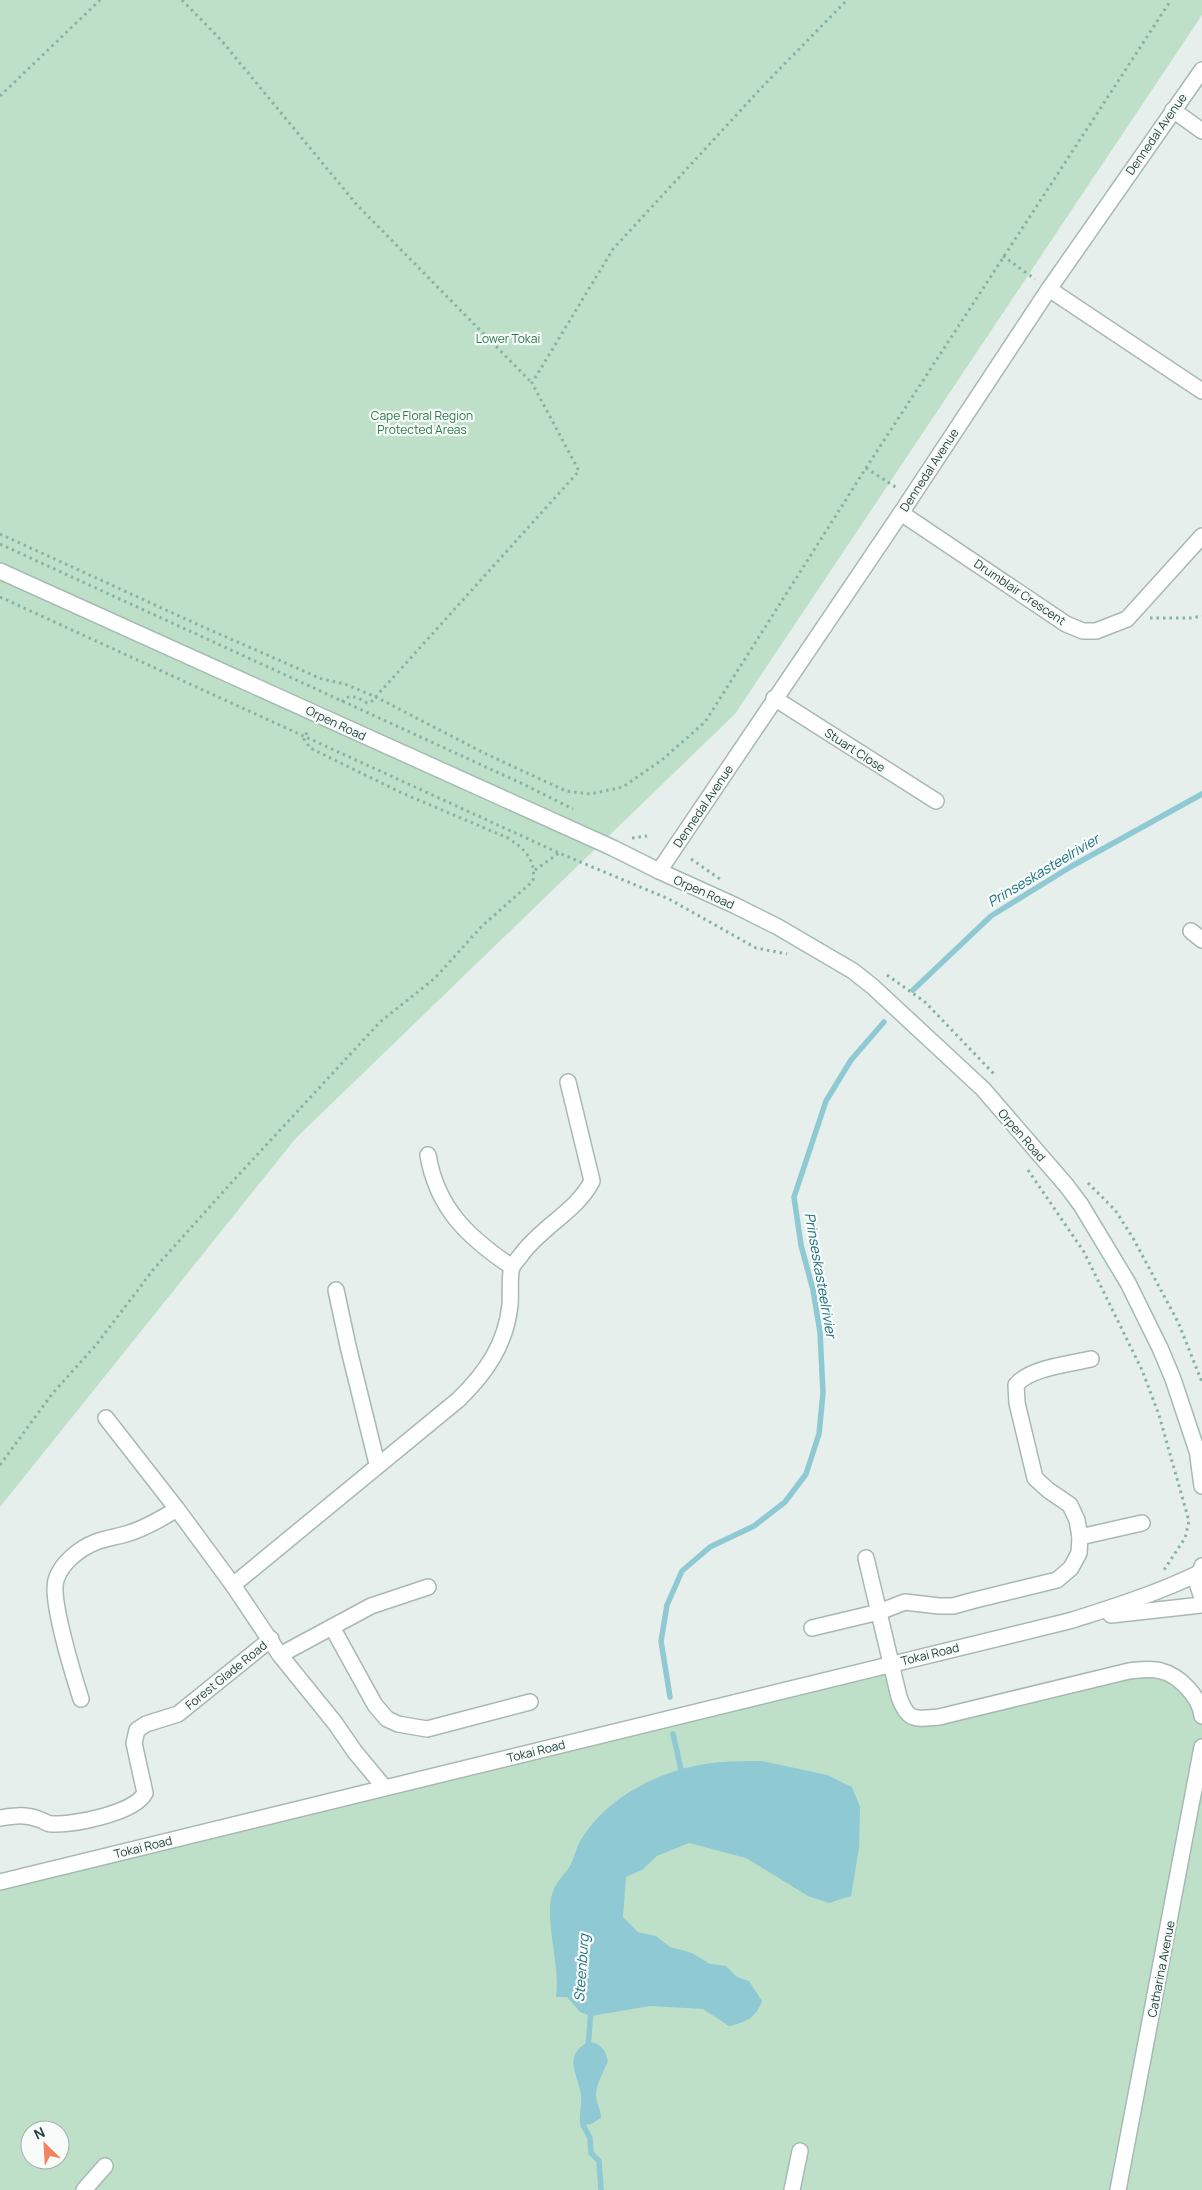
<svg xmlns="http://www.w3.org/2000/svg" width="1202" height="2190" viewBox="0 0 1202 2190" font-family="Manrope,sans-serif">
  <style>
    .green { fill: #bfe0c8; fill-rule: evenodd }
    .water { fill: #8ec9d4 }
    .lines { fill: none; stroke-linecap: round; stroke-linejoin: round }
    .stream { stroke: #8ec9d4; stroke-width: 5.5 }
    .minor-casing { stroke: #a8b8b2; stroke-width: 18 }
    .secondary-casing { stroke: #a4bbb3; stroke-width: 18 }
    .path { stroke: #86b3a5; stroke-width: 3; stroke-dasharray: 2.5 4; stroke-linecap: butt }
    .minor { stroke: #fff; stroke-width: 15 }
    .secondary { stroke: #fff; stroke-width: 15 }
    .labels { text-anchor: middle; dominant-baseline: central; stroke-width: 4.5; stroke-linejoin: round; paint-order: stroke }
    .street-label { font-size: 12px; fill: #24423a; stroke: #f7fbf9 }
    .park-label { font-size: 12px; fill: #2d7a4b; stroke: #f7fbf9 }
    .water-label { font-size: 14px; font-style: italic; fill: #1c6f80; stroke: #f7fbf9 }
  </style>
  <rect width="100%" height="100%" fill="#e6efeb"/>
  <g class="green">
    <path d="M 0,0 L 1202,0 L 1202,15 L 735,714 L 296,1138 L 0,1507 Z"/>
    <path d="M 890,1664 L 919,1719 L 1162,1671 L 1202,1708 L 1202,2190 L 0,2190 L 0,1881 ZM 30,2130 L 60,2130 L 60,2160 L 30,2160 Z"/>
  </g>
  <g class="water">
    <path d="M 762,1761 L 827,1775 L 852,1787 L 860,1807 L 859,1848 L 851,1896 L 829,1903 L 808,1896 L 746,1858 L 689,1843 L 657,1856 L 642,1870 L 626,1877 L 623,1917 L 638,1932 L 656,1936 L 670,1947 L 692,1953 L 710,1964 L 726,1966 L 737,1977 L 749,1981 L 762,2001 C 756,2018 746,2022 729,2026 L 703,2009 L 650,2006 L 591,2016 L 580,2012 L 567,1997 L 556,1997 C 561,1965 543,1919 553,1891 C 556,1882 565,1874 570,1866 C 575,1857 576,1846 582,1838 C 612,1792 667,1767 721,1762 C 734,1761 749,1761 762,1761 Z"/>
    <path d="M 588,2042 C 601,2043 605,2049 608,2061 C 604,2071 596,2084 596,2095 C 596,2103 601,2109 601,2118 L 591,2124 L 583,2125 L 580,2123 C 579,2113 582,2104 581,2095 C 578,2074 562,2056 588,2042 Z"/>
  </g>
  <g class="lines">
    <g class="stream">
      <path d="M 913,990 L 991,916 L 1072,866 L 1202,794"/>
      <path d="M 670,1697 L 661,1641 L 667,1605 L 682,1571 L 710,1547 L 754,1526 L 785,1502 L 806,1474 L 819,1434 L 823,1393 L 820,1332 L 813,1290 L 801,1245 L 794,1197 L 826,1101 L 851,1060 L 884,1022"/>
      <path d="M 673,1734 L 681,1769 L 678,1775"/>
      <path d="M 588,2048 L 591,2010"/>
      <path d="M 584,2117 L 583,2125 L 590,2138 L 591,2153 L 599,2161 L 601,2190"/>
    </g>
    <g class="minor-casing">
      <g id="minor">
        <path d="M 1173,110 L 1202,131"/>
        <path d="M 1049,289 L 1202,391"/>
        <path d="M 901,513 L 1066,624 L 1083,631 L 1096,631 L 1127,619 L 1202,536"/>
        <path d="M 774,698 L 936,801"/>
        <path d="M 659,871 L 901,513 L 1049,289 L 1202,70"/>
        <path d="M 1191,931 L 1202,940"/>
        <path d="M 428,1155 C 437,1209 469,1238 512,1267"/>
        <path d="M 336,1290 L 348,1346 L 377,1464"/>
        <path d="M 106,1418 L 177,1509 L 233,1585 L 280,1655 L 335,1723 L 355,1752 L 385,1788"/>
        <path d="M 1080,1537 L 1142,1523"/>
        <path d="M 866,1558 L 899,1697 C 908,1722 915,1719 939,1717 L 1129,1671 C 1139,1670 1151,1668 1161,1671 C 1179,1675 1200,1697 1202,1716"/>
        <path d="M 233,1585 L 458,1400 C 486,1373 506,1344 510,1305 C 511,1295 509,1275 512,1267 C 514,1263 519,1258 521,1255 C 542,1226 576,1212 592,1181 L 568,1082"/>
        <path d="M 1111,1615 L 1202,1605"/>
        <path d="M 332,1627 L 375,1705 L 387,1719 L 398,1724 L 427,1729 L 530,1702"/>
        <path d="M 812,1628 L 879,1612 L 905,1602 L 939,1606 L 953,1606 L 975,1600 L 1057,1580 L 1071,1568 L 1079,1553 L 1080,1537 L 1077,1520 L 1070,1505 L 1048,1490 L 1035,1478 L 1017,1403 L 1016,1385 C 1029,1368 1070,1364 1091,1359"/>
        <path d="M 280,1655 L 371,1606 L 428,1587"/>
        <path d="M 81,1699 C 74,1677 50,1599 56,1580 C 61,1563 80,1548 96,1542 C 106,1538 116,1537 126,1534 C 144,1529 161,1519 177,1509"/>
        <path d="M 0,1818 C 14,1816 25,1814 38,1819 C 43,1820 47,1824 52,1824 C 74,1825 135,1813 145,1793 L 134,1743 L 137,1730 L 146,1724 L 178,1714 L 271,1639"/>
        <path d="M 0,1882 L 1073,1620 C 1116,1606 1158,1593 1199,1573"/>
        <path d="M 84,2190 L 105,2166"/>
        <path d="M 792,2190 L 800,2151"/>
        <path d="M 1118,2190 L 1202,1747"/>
      </g>
    </g>
    <g class="secondary-casing">
      <g id="secondary">
        <path d="M 0,571 L 613,848 L 659,871 L 734,905 L 778,927 L 853,971 L 872,986 L 983,1089 L 1066,1185 L 1081,1205 L 1128,1283 L 1160,1348 L 1173,1379 L 1202,1466"/>
        <path d="M 1198,1457 L 1202,1486"/>
        <path d="M 1202,1566 L 1197,1583 L 1202,1598"/>
      </g>
    </g>
    <g class="path">
      <path d="M 182,0 L 221,40 L 357,205 L 532,383"/>
      <path d="M 0,96 L 100,0"/>
      <path d="M 1003,256 L 1035,279"/>
      <path d="M 866,468 L 897,488"/>
      <path d="M 0,534 L 201,626 L 322,679 L 345,684 L 374,696 L 484,753 L 566,791 L 590,794 L 623,787 L 663,759 L 705,722 L 866,468 L 1171,0"/>
      <path d="M 0,544 L 523,784 L 573,809"/>
      <path d="M 0,597 L 559,853 L 669,899 L 756,948 L 787,954"/>
      <path d="M 1150,618 L 1192,618 L 1202,616"/>
      <path d="M 342,702 C 350,692 358,698 367,703 L 371,702 L 579,471 L 532,383 L 613,249 L 764,85 L 847,0"/>
      <path d="M 632,838 L 647,836"/>
      <path d="M 691,859 L 720,879"/>
      <path d="M 535,870 L 559,853"/>
      <path d="M 887,975 L 925,1002 L 994,1074"/>
      <path d="M 1028,1170 L 1084,1252 L 1142,1370 L 1159,1415 L 1189,1521 L 1185,1538 L 1164,1570"/>
      <path d="M 1088,1183 L 1115,1210 L 1133,1238 L 1178,1322 L 1202,1382"/>
      <path d="M 0,1465 L 52,1394 L 96,1345 L 153,1270 L 232,1182 L 380,1022 L 435,978 L 482,926 L 533,881 C 536,860 525,849 508,838 L 402,793 L 310,748 L 304,739 L 307,732"/>
    </g>
    <use href="#minor" class="minor"/>
    <use href="#secondary" class="secondary"/>
  </g>
  <g class="labels">
    <g class="street-label">
      <text transform="translate(1156 134) rotate(-55)">Dennedal Avenue</text>
      <text transform="translate(929 470) rotate(-57)">Dennedal Avenue</text>
      <text transform="translate(1020 592) rotate(34)">Drumblair Crescent</text>
      <text transform="translate(336 723) rotate(25)">Orpen Road</text>
      <text transform="translate(855 750) rotate(33)">Stuart Close</text>
      <text transform="translate(703 806) rotate(-56)">Dennedal Avenue</text>
      <text transform="translate(704 892) rotate(24)">Orpen Road</text>
      <text transform="translate(1022 1135) rotate(49)">Orpen Road</text>
      <text transform="translate(930 1654) rotate(-14)">Tokai Road</text>
      <text transform="translate(226 1675) rotate(-39)">Forest Glade Road</text>
      <text transform="translate(536 1751) rotate(-14)">Tokai Road</text>
      <text transform="translate(143 1847) rotate(-14)">Tokai Road</text>
      <text transform="translate(1161 1969) rotate(-79)">Catharina Avenue</text>
    </g>
    <g class="park-label">
      <text x="508" y="338">Lower Tokai</text>
      <text x="422" y="415">Cape Floral Region<tspan x="422" dy="14">Protected Areas</tspan></text>
    </g>
    <g class="water-label">
      <text transform="translate(1043 870) rotate(-31)">Prinseskasteelrivier</text>
      <text transform="translate(821 1275) rotate(80)">Prinseskasteelrivier</text>
      <text transform="translate(581 1968) rotate(-86)">Steenburg</text>
    </g>
  </g>
  <g transform="translate(45 2145) rotate(335)"><circle r="24" fill="#f7fbf9" stroke="#a3b1ad"/>
  <path d="M0-4L9 19L0 12L-9 19Z" fill="#f4845f"/>
  <text y="-8" font-size="14" font-weight="bold" text-anchor="middle" fill="#24423a">N</text>
  </g>
</svg>
